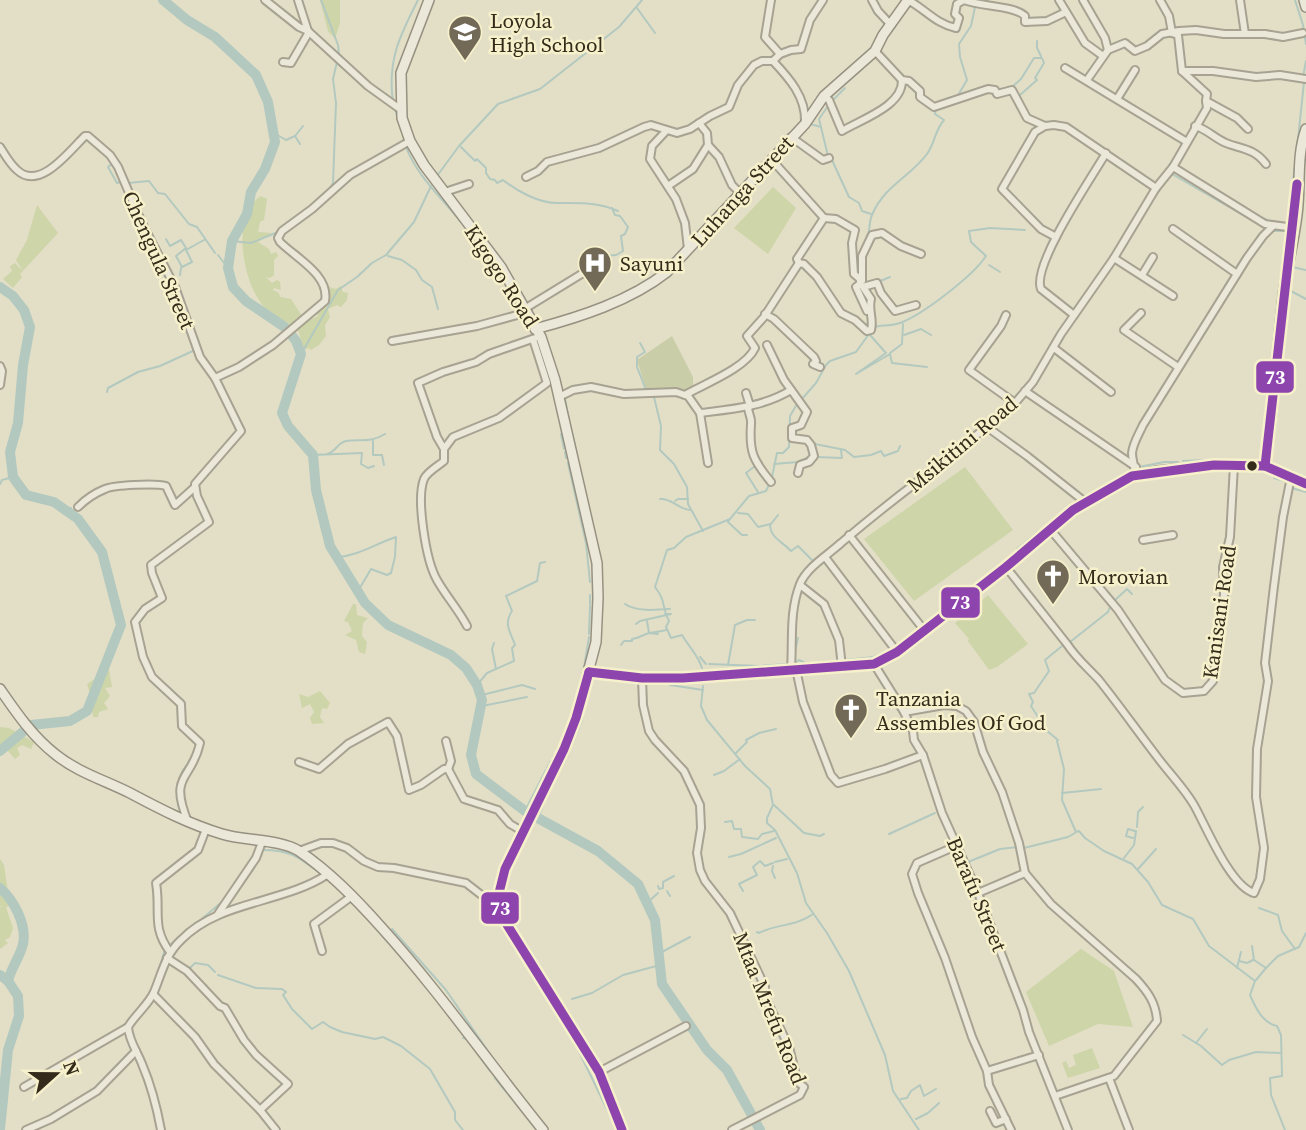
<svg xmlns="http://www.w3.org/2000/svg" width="1306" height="1130" viewBox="0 0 1306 1130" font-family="'Source Serif 4',serif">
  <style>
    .green { fill: #ced5a8 }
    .cemetery { fill: #c9cea8 }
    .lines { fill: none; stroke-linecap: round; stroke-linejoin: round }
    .stream { stroke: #b3c9bf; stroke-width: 2 }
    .river { stroke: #b3c9bf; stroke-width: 10 }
    .street-casing { stroke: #a7a291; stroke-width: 10 }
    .secondary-casing { stroke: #979181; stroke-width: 12 }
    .street { stroke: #ebe8d9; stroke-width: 6 }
    .secondary { stroke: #ebe8d9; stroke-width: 9 }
    .bus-1-casing { stroke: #f6f0cb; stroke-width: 14 }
    .bus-1 { stroke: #8e44ad; stroke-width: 9 }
    .bus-dot { fill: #352b1a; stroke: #f6f0cb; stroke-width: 2.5 }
    .labels { text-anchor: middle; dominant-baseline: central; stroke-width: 5; stroke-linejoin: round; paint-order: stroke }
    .poi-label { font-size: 21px; fill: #352b1a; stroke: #f6f0cb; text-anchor: start }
    .street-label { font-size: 21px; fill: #352b1a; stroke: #f6f0cb }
    .line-badge { stroke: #f6f0cb; stroke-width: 2.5 }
    .badge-label { font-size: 19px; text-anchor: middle; font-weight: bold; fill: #fff }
  </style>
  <rect width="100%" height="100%" fill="#e3dfc7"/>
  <g class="green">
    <path d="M 320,0 L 340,0 L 340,23 L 335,39 L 328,31 Z"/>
    <path d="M 773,187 L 796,208 L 768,254 L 734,228 Z"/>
    <path d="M 261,196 L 267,199 L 264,220 L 260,222 L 258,232 L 272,233 L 258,242 L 269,249 L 271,254 L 276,252 L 278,256 L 274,260 L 274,275 L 270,278 L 266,277 L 272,283 L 277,280 L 280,282 L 281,290 L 274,288 L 273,290 L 279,293 L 280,297 L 291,299 L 302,316 L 297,318 L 292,325 C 284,321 274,316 268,311 C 243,289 229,215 261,196 Z"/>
    <path d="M 37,205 L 58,233 L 20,274 L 22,277 L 13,288 L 3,279 L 12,271 L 10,266 L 15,263 L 23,271 L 16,260 L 27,240 Z"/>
    <path d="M 327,286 L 335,289 L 341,286 L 343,292 L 348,293 L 347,300 L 341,307 L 337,305 L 328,309 L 330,317 L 325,325 L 326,336 L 319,345 L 311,350 L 309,348 L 303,350 L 299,332 L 296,329 L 307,319 L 310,320 L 318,316 L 316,310 L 318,307 L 321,309 Z"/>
    <path d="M 965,467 L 1013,530 L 914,601 L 864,539 Z"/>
    <path d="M 988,595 L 1028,644 L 997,667 L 989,670 L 968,641 L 969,639 L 955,623 Z"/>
    <path d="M 353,604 L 356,604 L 357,615 L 368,618 L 363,623 L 362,636 L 367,642 L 365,654 L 359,652 L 356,640 L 345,635 L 352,631 L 348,622 L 344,621 Z"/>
    <path d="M 103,669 L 109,669 L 112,687 L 105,688 L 110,696 L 104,703 L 108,709 L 99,712 L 98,717 L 93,717 L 92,710 L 88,704 L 90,694 L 87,684 L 99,676 Z"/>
    <path d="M 320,691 L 330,703 L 327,709 L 322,708 L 320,717 L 324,723 L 312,724 L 310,718 L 314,712 L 310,704 L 302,708 L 299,694 L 308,697 Z"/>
    <path d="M 0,727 L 9,728 L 34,742 L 31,749 L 22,745 L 17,748 L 20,755 L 15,759 L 7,750 L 0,756 Z"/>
    <path d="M 0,859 L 4,865 L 10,906 L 6,907 L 13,928 L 10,937 L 5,940 L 8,943 L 0,949 L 0,907 L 2,907 L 0,906 Z"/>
    <path d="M 1081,949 L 1114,971 L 1133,1027 L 1098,1024 L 1049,1046 L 1026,992 Z"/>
    <path d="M 1092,1048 L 1100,1068 L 1068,1078 L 1062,1063 L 1066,1061 L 1069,1068 L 1076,1065 L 1073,1055 Z"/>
  </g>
  <path class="cemetery" d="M 672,336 L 693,377 L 693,389 L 683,393 L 647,393 L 637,360 Z"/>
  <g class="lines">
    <g class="stream">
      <path d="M 321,0 L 338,45 L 339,54"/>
      <path d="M 1295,0 L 1303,25 L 1306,44"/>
      <path d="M 637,8 L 655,33"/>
      <path d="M 1037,41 L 1037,48 L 1041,56"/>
      <path d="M 1303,77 L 1306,61"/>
      <path d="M 830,84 L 843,74"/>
      <path d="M 1011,88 L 1021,79 L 1034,58 L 1042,58 L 1044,63 L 1035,78 L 1037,80 L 1020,95"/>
      <path d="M 957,97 L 967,80 L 960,57 L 959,44 L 971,26 L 975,7"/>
      <path d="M 393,102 C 387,61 400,35 418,0"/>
      <path d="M 831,102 L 845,88"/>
      <path d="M 828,106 L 819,119 L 828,156"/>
      <path d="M 394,107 L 398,118"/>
      <path d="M 810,124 L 821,127"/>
      <path d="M 402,130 L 405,142"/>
      <path d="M 274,133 L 286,140 L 295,136 L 303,126"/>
      <path d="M 295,136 L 300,144"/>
      <path d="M 406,147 C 417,176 441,197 460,221"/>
      <path d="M 461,147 L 475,161 L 477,159 L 486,168 L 486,173 L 490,179 L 495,180 L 497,183 L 503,180 C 517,191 540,204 559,203 C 580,203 598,202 618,211"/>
      <path d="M 1297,149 L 1304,82"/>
      <path d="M 832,160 L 849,197 L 859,203 L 862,211 L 871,214"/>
      <path d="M 114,162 L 108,167 L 117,183 L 120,182"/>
      <path d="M 1304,167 L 1306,150"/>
      <path d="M 1172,174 L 1267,229"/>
      <path d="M 437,176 L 459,146 L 498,104 L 540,89 L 619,27 L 642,0"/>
      <path d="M 128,183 L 149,181 L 158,193 L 165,194 L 189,224 L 197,227 L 215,253"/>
      <path d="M 328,191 L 333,183 L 336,103 L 333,79 L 337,62"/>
      <path d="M 1155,197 L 1164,183"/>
      <path d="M 1289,211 L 1296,158"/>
      <path d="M 1262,218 L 1273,222"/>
      <path d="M 464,225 L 500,274"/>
      <path d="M 1287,226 L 1288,217"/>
      <path d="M 1272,231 L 1286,231"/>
      <path d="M 868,236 C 870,229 869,221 872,215 C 884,186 909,178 927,154 C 935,143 935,130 944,120 L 935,114 L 936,108"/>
      <path d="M 166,239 L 170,246 L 181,240 L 186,248 L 176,256 L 182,267 L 192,262 L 186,250 L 204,240"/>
      <path d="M 232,241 L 251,243 L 278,232"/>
      <path d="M 218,255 L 228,268"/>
      <path d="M 388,256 L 402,260 L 416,270 L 422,280 L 432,287 L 438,309"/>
      <path d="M 989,265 L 1000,272"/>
      <path d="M 589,267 L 600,264 L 604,256 L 616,255 L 623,251 L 621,236 L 625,234 L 628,227 L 620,216 L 615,215 L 612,208"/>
      <path d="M 1292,267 L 1306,270"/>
      <path d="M 180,275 L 181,268"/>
      <path d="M 878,282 L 890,277"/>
      <path d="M 1288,286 L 1289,290 L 1306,299"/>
      <path d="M 532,313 L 538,323"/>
      <path d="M 873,327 C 882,325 892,326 900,323 C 922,315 973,276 986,256 L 971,242 L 969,231 L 990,228 L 1025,230"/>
      <path d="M 870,335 L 886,353 L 856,374 L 890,354 L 892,363 L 927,367"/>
      <path d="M 904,335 L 921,329 L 931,335"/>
      <path d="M 640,343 L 645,352 L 637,357 L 637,367 L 646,390"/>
      <path d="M 890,353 L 902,344 L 903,324"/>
      <path d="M 301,354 L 338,290 L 357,277 L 372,263 L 386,255 L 414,222 L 431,186"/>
      <path d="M 551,354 L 563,392"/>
      <path d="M 1271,359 L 1286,232"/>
      <path d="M 107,392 L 108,388 L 138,372 L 160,366 L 195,350"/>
      <path d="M 654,397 L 661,426 L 660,450 L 674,464 L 687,487 L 688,504 L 703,531"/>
      <path d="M 565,399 L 571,430"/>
      <path d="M 801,400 L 816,383 L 826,365 L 830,361 L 856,352 L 869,334"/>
      <path d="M 572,433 L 577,455"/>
      <path d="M 561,434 L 564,449"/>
      <path d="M 373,441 L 373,455 L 382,455 L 384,465"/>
      <path d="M 815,444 L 845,450 L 854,457 L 871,455 L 881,451 L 884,456 L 898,451 L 900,446"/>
      <path d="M 565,452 L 566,458"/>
      <path d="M 327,454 C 336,452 337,443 346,441 C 360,439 371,443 385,434"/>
      <path d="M 313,455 L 362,453 L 361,464 L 368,468 L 374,466"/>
      <path d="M 817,457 L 842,458 L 841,450"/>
      <path d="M 1212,460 L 1238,461"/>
      <path d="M 1183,461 L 1206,460"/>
      <path d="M 1261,462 L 1271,367"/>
      <path d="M 568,463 L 586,543 L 590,582"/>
      <path d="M 774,464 L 798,462 L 809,457"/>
      <path d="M 755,466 L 746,473 L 758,492"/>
      <path d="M 1139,467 L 1164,462 L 1178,462"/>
      <path d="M 772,477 L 777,453 L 783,453 L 789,447 L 790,416 L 797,404"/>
      <path d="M 1274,478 L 1284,481"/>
      <path d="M 0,484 L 2,480 L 13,477"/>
      <path d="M 1291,488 L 1306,492"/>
      <path d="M 1086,497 L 1124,475"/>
      <path d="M 660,499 C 672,498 678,509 690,510"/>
      <path d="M 675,501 L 678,499 L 688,499"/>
      <path d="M 67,510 L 71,508"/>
      <path d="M 738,513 L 748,514 L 758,527 L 771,524 L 778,515"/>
      <path d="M 729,520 L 728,522 L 742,535 L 747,535"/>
      <path d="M 770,524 C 770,538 782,541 791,551 L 798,546 L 812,560"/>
      <path d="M 1043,528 L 1056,519"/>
      <path d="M 1017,549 L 1039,531"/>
      <path d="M 338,557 C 360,555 375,544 396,537 L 395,557 L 391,573 L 387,575 L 371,569 L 358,591"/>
      <path d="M 1113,602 L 1127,589 L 1132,594"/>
      <path d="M 590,604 L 590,595"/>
      <path d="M 625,604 C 636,612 657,610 670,609 L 664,609"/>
      <path d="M 134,620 L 142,608"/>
      <path d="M 647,621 L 649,633 L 658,634"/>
      <path d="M 636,624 L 640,621 L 671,614 L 665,614"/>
      <path d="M 589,634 L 590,606"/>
      <path d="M 1070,642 L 1108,612 L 1110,607"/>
      <path d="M 494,643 L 492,649 L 496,669"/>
      <path d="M 621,645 L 624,641 L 632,641 L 632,639 C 639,638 641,636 646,634 C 652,632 659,632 666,630"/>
      <path d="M 794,656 L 798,638"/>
      <path d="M 700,657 L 706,664"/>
      <path d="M 845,660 L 874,657"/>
      <path d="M 864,660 L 888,652"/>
      <path d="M 795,663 L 799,660 L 805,663 L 831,663"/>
      <path d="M 709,664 L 760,666 L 787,664"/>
      <path d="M 728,665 L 735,625 L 747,620 L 755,620"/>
      <path d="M 702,668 C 698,655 689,647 682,635 L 671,638 L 666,627 L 669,621 C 661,607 667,602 655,587 L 667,550 L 674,548 L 686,537 L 730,519 L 749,496 L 766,491 L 770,483"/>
      <path d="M 583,674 L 589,637"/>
      <path d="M 477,685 L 487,673 L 514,661 L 512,648 L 515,645 C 511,633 503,624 512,611 L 506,596 L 537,581 L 540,563 L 545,562"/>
      <path d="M 670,685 L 703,690"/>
      <path d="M 589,686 L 592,675"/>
      <path d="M 703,686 L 701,706 L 707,720 L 745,766 L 770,789 L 773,805 L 767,818 L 767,823 L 775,830 L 797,873 L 806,903 L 827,933 L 849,971 L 885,1055 L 893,1091 L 919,1130"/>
      <path d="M 482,695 L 522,685 L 535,689"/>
      <path d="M 584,705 L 593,680"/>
      <path d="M 482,706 L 527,697"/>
      <path d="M 1058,740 L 1047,731 L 1031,706 L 1033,702 L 1029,694 L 1034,693 L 1049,671 L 1045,660 L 1062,646"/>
      <path d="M 1057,741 L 1064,769 L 1062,800 L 1076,832 L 1079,831 L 1085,838 L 1104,851 L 1132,864 L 1148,882 L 1162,905 L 1193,919 L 1209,946 L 1255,981 L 1250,995 C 1256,1009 1263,1023 1277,1026 L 1281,1035 L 1282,1076 L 1270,1078 L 1271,1095 L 1285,1130"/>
      <path d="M 736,753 L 747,742 L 746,740 L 759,733 L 776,729"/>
      <path d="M 553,757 L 561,746"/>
      <path d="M 567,757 L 582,720 L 584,705"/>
      <path d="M 547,768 L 551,761"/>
      <path d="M 714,775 L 724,771 L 740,759"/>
      <path d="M 178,784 L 183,770 L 190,761"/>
      <path d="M 1062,793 L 1101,789"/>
      <path d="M 774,805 L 804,833 L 820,836 L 824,834"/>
      <path d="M 525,811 L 546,770"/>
      <path d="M 947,815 L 950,823"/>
      <path d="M 538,819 L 547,794 L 566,759"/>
      <path d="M 725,822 L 732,821 L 734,829 L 741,829 L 742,837 L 758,839 L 762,834 L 774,831"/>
      <path d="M 951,824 L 952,828"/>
      <path d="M 1137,827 L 1138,812 L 1143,807"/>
      <path d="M 954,830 L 954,832"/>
      <path d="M 889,834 L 935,813"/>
      <path d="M 1133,838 L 1126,836 L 1128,829 L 1135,831"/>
      <path d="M 958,839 L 968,862 L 1000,849 L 1018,847"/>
      <path d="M 1024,848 L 1068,837 L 1075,833"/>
      <path d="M 262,850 C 291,850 299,857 321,874"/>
      <path d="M 729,857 L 741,854 L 776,838"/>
      <path d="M 1124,858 L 1134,845 L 1136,831"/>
      <path d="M 775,862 L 787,859"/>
      <path d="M 773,866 L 772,871 L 775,878"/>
      <path d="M 1138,869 L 1156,849"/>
      <path d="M 384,870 L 406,874"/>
      <path d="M 157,878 L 169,869"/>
      <path d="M 327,879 L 348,897"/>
      <path d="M 449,882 L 458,885"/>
      <path d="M 658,886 L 659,889 L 663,888 L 663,882 L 674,876"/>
      <path d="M 667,891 L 670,896"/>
      <path d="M 743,891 L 739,884 L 757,875 L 753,867 L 760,861 L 765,866 L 773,863"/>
      <path d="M 647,903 L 658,893"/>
      <path d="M 1259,908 L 1278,915 L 1282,931 L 1295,949"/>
      <path d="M 363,913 L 414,972"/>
      <path d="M 155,920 L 158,935"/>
      <path d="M 500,921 L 538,982"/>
      <path d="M 197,923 L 223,901 L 240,876"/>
      <path d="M 392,929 L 446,990 L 490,1054"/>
      <path d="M 757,932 L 759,933 C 776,924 797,926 813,914"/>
      <path d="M 170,945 L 187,931"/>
      <path d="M 1252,946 L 1254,960 L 1266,968 L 1256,980"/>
      <path d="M 658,954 L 690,937"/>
      <path d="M 1239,961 L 1247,963 L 1253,960"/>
      <path d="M 1237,968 L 1241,952"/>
      <path d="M 1266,968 L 1278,956 L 1299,947 L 1306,933"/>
      <path d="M 188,970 L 195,963 L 208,965 L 215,972"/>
      <path d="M 218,975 L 256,988 L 282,989 L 286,992 L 283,995 L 292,1009 L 312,1029 L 323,1022 L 330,1027 L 342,1032 L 375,1039 L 383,1037 L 401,1046 L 430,1069 L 455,1112 L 455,1120 L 463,1130"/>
      <path d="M 156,980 L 165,949"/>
      <path d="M 572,999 L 592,993 L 623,975 L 660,965"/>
      <path d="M 155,1001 L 162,1008"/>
      <path d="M 175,1021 L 197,1045"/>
      <path d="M 1183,1035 L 1201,1046 L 1222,1065 L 1229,1060 L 1256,1052 L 1280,1053"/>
      <path d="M 572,1037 L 617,1130"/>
      <path d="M 463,1038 L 467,1039 L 474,1048"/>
      <path d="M 1196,1043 L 1207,1029"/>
      <path d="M 481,1058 L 490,1071"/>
      <path d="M 495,1078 L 537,1130"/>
      <path d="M 901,1099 L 907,1098 L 911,1091 L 920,1085 L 924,1096 L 936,1089"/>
      <path d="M 251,1105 L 265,1122"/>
      <path d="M 916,1119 L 928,1113 L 939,1103"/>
      <path d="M 270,1128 L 272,1130"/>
    </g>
    <g class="river">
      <path d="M 163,0 L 187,20 L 215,37 L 256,75 L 268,102 L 275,142 L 265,169 L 251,192 L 247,214 L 232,241 L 228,268 L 233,287 L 246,301 L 286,328 L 296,341 L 301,354 L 282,413 L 288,426 L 313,455 L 316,490 L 330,546 L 365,603 L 388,625 L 451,655 L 466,668 L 477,685 L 482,700 L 471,755 L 476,774 L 525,811 L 598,851 L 638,884 L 655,920 L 662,984 L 707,1050 L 727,1070 L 760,1130"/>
      <path d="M 0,287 L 13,296 L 24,310 L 30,327 L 23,365 L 18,423 L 10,452 L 13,477 L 26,495 L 54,502 L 78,519 L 102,552 L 121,625 L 87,711 L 70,721 L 31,725 L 0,751"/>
      <path d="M 0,888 C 14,900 27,925 23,944 C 20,957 11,968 8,981"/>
      <path d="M 0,975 L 8,981 L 18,996 L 19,1016 L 8,1050 L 0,1129"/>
    </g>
    <g class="street-casing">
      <g id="street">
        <path d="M 265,0 L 299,27 L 308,31"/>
        <path d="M 298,0 L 308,31 L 368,86 L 400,109"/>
        <path d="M 771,0 L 765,37 L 780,54"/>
        <path d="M 872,0 L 878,11 L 891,25"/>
        <path d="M 908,0 C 925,9 936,24 956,28 L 959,18 L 955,14 L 957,4 L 964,0 C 981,7 1013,5 1025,16 L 1025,22 L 1047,21 L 1066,12"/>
        <path d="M 1059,0 L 1085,43 L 1103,56"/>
        <path d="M 1083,0 L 1105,38 L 1108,50"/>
        <path d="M 1160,0 L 1169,16 L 1172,33 L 1178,35 L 1182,71"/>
        <path d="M 1240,0 L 1245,34"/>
        <path d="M 875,51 L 902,80 L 909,81 L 920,91 L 920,97 L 934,107 L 988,89 L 995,90 L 997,94 L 1012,90 L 1027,118 L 1045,126"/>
        <path d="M 773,61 C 789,78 806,97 805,122"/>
        <path d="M 283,62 L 291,63 L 309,32"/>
        <path d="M 1065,68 L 1187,142"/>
        <path d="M 1182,71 L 1213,71 L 1256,77 L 1280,75 L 1306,79"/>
        <path d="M 1182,71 L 1207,94 L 1206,101 L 1237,118 L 1248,129"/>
        <path d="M 1087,80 L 1108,50 L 1125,43 L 1135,51 L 1147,46 L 1162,34 L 1179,31 L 1196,30 L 1224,34 L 1265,34 L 1283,37 L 1303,33"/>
        <path d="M 824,96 L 829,100 L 842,131 C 862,119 903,106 902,80"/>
        <path d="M 1117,99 L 1135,70"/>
        <path d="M 699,123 L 707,133 L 708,145 L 719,157 L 732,185 L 740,193"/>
        <path d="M 1195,126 C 1207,129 1214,138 1226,143 C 1241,149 1254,148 1266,164"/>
        <path d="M 666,131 L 652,146 L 650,159 L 676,199 L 685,223 L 688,249"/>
        <path d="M 791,137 L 823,160 L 829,158"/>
        <path d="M 0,147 C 5,155 10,164 17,170 C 40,192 71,149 85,136 L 88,136 L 110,155 L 118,167 L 142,223 L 175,287 L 200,357 L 215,378 L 241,431 L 195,484 L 197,496 L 209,522 L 151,565 L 152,573 L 162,598 L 145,609 L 135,622 L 143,657 L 152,677 L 181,704 L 182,726 L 200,743 C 192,781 168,773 188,822"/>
        <path d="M 772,160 L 824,218 L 836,219 L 855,230 L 852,243 L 854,274 L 860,279 L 860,284 L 856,287 L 867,311"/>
        <path d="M 1173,167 L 1265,224 L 1295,228"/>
        <path d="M 526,177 L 538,171 L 547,162 L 599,148 L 644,127 L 651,125 L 677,133 L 690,129 L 710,116 L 729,107 L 738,85 L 754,65 L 762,61 L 773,61 L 780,54 L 791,50 L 801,49 L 810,20 L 823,0"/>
        <path d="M 668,186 L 693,169 L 708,145"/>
        <path d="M 445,192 L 469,184"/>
        <path d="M 824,218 L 797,259 L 799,263 L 804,264 L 817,277 L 841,313 L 855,320 L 867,331 L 871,330 C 874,319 868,310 871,299 L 863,287 L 877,283 L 881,293 L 895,311 L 916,305"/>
        <path d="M 1173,229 L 1237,274"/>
        <path d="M 1056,237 L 1041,229 L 1002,189 L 1035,132 L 1045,126 L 1054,125 L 1066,127 L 1156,188"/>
        <path d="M 1114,258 L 1173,296"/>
        <path d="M 1142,275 L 1153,257"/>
        <path d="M 862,281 L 862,256 L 872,235 L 882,233 L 901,246 L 921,254"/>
        <path d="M 526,308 L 588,270"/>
        <path d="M 1141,313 L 1124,330 L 1178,367"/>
        <path d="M 765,314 L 774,319 L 814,357 L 816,361 L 813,364 L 820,367"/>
        <path d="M 1006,315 L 1001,326 L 969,370 L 1015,403"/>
        <path d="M 1074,315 L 1041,289 C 1031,266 1092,177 1106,153"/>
        <path d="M 392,341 L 477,326 L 528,312"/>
        <path d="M 767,345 L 784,380 L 807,412 L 801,425 L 792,428 L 792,438 L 807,440 L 811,445 L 814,456 L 809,462 L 800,465 L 798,473"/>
        <path d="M 1054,348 L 1111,392"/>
        <path d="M 0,366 L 2,371 L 0,385"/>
        <path d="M 215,378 L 239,367 L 273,345 L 325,301 C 330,275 296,258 280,242 L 278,238 L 282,231 L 312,209 L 350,175 L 410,141"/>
        <path d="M 1025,391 L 1136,467"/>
        <path d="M 746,393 L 750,406"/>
        <path d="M 685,395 C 704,384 746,368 755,348 L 747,336 L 764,317 L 799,263"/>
        <path d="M 559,397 L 573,390 L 591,387 L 624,394 L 676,392 L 688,396 L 700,413 L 708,463"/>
        <path d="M 748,407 C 748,413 752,418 751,424 C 749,452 753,460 771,482"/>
        <path d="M 700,413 C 733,409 763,407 791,390"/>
        <path d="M 987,427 L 1027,456 L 1085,502"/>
        <path d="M 444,449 L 437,437 L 418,383 L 443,372 L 476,362 L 489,354 L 535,338"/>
        <path d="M 1134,476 C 1136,467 1132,461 1132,453 C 1133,443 1139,434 1143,425 L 1247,258 L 1263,236 L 1273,226"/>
        <path d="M 78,507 C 86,499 95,493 105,489 C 113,485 156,483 166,486 L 175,505 L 195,487"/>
        <path d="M 1050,529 L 1118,610 L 1165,680 L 1183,693 L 1204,691 L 1213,681 L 1224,595 L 1223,567 L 1230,537 L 1234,465"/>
        <path d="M 849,535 L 924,630"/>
        <path d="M 1143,540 L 1173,535"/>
        <path d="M 825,557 L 897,652"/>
        <path d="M 1006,567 L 1067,644 C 1076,658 1088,668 1099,680 C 1119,705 1138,732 1158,758 C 1170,774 1184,788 1194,805 C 1206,826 1230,886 1254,893 L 1260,879 L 1264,848 L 1256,797 L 1257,749 L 1268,681 L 1265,663 L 1274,586 L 1283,517 L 1291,477"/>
        <path d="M 800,585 L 824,604 L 839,640 L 842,667"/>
        <path d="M 467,626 C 458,609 446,596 437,580 C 426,561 416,499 424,479 C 427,472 438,466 444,461 L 444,449 L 453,437 L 499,418 L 547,383 L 533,339"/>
        <path d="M 874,664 L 904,712 L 913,731 L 914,740 L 923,755 L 942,813 L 978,893 L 1023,1010 L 1029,1032 L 1068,1130"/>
        <path d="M 791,669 C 793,641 789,612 800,584 C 807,567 828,555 841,543 C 879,511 919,479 960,451 L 962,447 L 1015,403 L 1033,382 L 1061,334 L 1114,258 L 1156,188 L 1173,167 L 1207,108 L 1206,101"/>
        <path d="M 796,669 L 803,702 L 831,775 L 838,783 L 885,769 L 923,755"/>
        <path d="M 642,678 L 643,705 L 649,731 L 655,740 L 684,771 L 700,805 L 701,828 L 697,853 L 700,870 L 705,881 L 730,913 L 765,987 L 765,997 L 789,1047 L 795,1071 L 794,1079 L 804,1087 L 800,1095 L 732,1130"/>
        <path d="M 904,712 L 944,705 L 957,706 L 966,711 L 974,722 L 983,752 L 1002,792 L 1019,843 L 1025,873 L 1051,904 L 1136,979 C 1148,992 1156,1003 1157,1021 L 1114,1076 L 1055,1096"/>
        <path d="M 446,741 L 451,761 L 448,769"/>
        <path d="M 299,762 L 319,769 L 348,744 L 388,722 L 397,736 L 409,790 L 421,785 L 444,769 L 448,769 L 464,799 L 498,810 L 510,824 L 522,831"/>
        <path d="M 956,846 L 917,863 L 912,874 L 918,893 L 945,958 L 972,1037 L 987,1071 L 989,1085 L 1011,1130"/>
        <path d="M 299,851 L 321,843 L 333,843 L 347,848 L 364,861 L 378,867 L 394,868 L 466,883 L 493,904 L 498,906"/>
        <path d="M 978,893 L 1025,873"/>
        <path d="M 218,914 L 256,858 L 262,842"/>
        <path d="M 322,951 L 314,924 L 352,896"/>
        <path d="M 170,952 C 151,927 161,911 156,883 L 198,850 L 206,829"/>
        <path d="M 167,958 L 187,971 L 220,1006 L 225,1008 L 244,1040 L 256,1055 L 288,1084 L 260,1110"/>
        <path d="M 154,995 L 195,1037 L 214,1064 L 260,1110 L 276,1130"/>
        <path d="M 987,1071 L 1039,1055"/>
        <path d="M 599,1072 L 686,1026"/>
        <path d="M 1109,1078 L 1129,1130"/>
        <path d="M 24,1087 L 128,1027"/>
        <path d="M 990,1111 L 996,1123 L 1006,1119"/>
        <path d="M 26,1130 L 51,1119 L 97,1091 L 136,1051"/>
        <path d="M 161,1130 C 157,1108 151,1085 142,1064 C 137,1051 129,1041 128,1027 C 135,1015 149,1004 154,992 C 162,973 165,955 181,940 C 220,900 283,904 328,874"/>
      </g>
    </g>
    <g class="secondary-casing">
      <g id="secondary">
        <path d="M 429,0 L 401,73 L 402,118 L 410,141 L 424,165 L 501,267 L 541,337 L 555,380 L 597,563 L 598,598 L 596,642 L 576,718 L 564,749 L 505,869 L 498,897 L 501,915 L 599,1072 L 622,1130"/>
        <path d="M 1304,0 L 1306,7"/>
        <path d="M 535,329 C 580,317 630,301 667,272 L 805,124 L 824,96 L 875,51 L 883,35 L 908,0"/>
        <path d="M 1265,466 C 1274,407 1277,348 1284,289 C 1288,264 1294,239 1297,215 C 1301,186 1296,157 1306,129"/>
        <path d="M 589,672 L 642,678 L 683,678 L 874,664 L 897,652 L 1006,567 L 1073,510 L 1132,476 L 1158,471 L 1214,465 L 1265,466 L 1306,484"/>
        <path d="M 0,689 C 16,712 32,736 55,754 C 77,772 104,780 130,793 C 160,809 189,824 222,834 C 244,841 280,839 299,851 C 330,872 356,899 381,927 C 439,991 488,1062 543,1130"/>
      </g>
    </g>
    <use href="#street" class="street"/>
    <use href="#secondary" class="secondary"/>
    <g class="bus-1-casing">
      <g id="bus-1">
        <path d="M 1265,466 L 1297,184"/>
        <path d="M 589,672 L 642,678 L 683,678 L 874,664 L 897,652 L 1006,567 L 1073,510 L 1132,476 L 1214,465 L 1265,466 L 1306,484"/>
        <path d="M 589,672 L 576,718 L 564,749 L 505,869 L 498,897 L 501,915 L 599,1072 L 622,1130"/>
      </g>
    </g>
    <use href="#bus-1" class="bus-1"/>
  </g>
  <defs>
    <g id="school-pin" transform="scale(1.75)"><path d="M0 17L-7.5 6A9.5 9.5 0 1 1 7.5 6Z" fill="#726a57" stroke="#f6f0cb"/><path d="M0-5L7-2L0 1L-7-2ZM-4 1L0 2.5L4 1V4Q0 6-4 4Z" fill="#fff"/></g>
    <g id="hospital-pin" transform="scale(1.75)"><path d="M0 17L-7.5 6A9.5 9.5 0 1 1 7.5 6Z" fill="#726a57" stroke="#f6f0cb"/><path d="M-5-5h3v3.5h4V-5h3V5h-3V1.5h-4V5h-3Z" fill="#fff"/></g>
    <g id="church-pin" transform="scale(1.75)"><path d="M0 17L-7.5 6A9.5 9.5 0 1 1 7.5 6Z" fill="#726a57" stroke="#f6f0cb"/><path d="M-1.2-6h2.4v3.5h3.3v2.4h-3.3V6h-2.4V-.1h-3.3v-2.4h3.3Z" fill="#fff"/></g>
  </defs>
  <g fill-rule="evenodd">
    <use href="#school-pin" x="465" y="32"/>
    <use href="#hospital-pin" x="595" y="263"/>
    <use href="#church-pin" x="1053" y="576"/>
    <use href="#church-pin" x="851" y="710"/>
  </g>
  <circle class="bus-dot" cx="1252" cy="466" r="6"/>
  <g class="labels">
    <g class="poi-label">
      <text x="490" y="20">Loyola<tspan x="490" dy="24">High School</tspan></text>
      <text x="620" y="263">Sayuni</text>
      <text x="1078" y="576">Morovian</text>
      <text x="876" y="698">Tanzania<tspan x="876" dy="24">Assembles Of God</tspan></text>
    </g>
    <g class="street-label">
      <text transform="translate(742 191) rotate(-48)">Luhanga Street</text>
      <text transform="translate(159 260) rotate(66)">Chengula Street</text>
      <text transform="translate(502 276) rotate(57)">Kigogo Road</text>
      <text transform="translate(962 444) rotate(-40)">Msikitini Road</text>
      <text transform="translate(1219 612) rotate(-82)">Kanisani Road</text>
      <text transform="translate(977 894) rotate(67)">Barafu Street</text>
      <text transform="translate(770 1008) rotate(68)">Mtaa Mrefu Road</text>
    </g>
  </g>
  <g class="line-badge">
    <rect x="1255" y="360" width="40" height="34" rx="7" fill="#8e44ad"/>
    <rect x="940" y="586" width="41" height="33" rx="7" fill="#8e44ad"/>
    <rect x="480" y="891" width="40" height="34" rx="7" fill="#8e44ad"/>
  </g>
  <g class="badge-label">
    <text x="1275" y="384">73</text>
    <text x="960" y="609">73</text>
    <text x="500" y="915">73</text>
  </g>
  <g transform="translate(56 1074) rotate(69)" stroke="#f6f0cb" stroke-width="5" paint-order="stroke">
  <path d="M0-5L12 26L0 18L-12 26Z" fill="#352b1a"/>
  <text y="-10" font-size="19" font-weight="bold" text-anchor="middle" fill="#352b1a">N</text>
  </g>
</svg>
